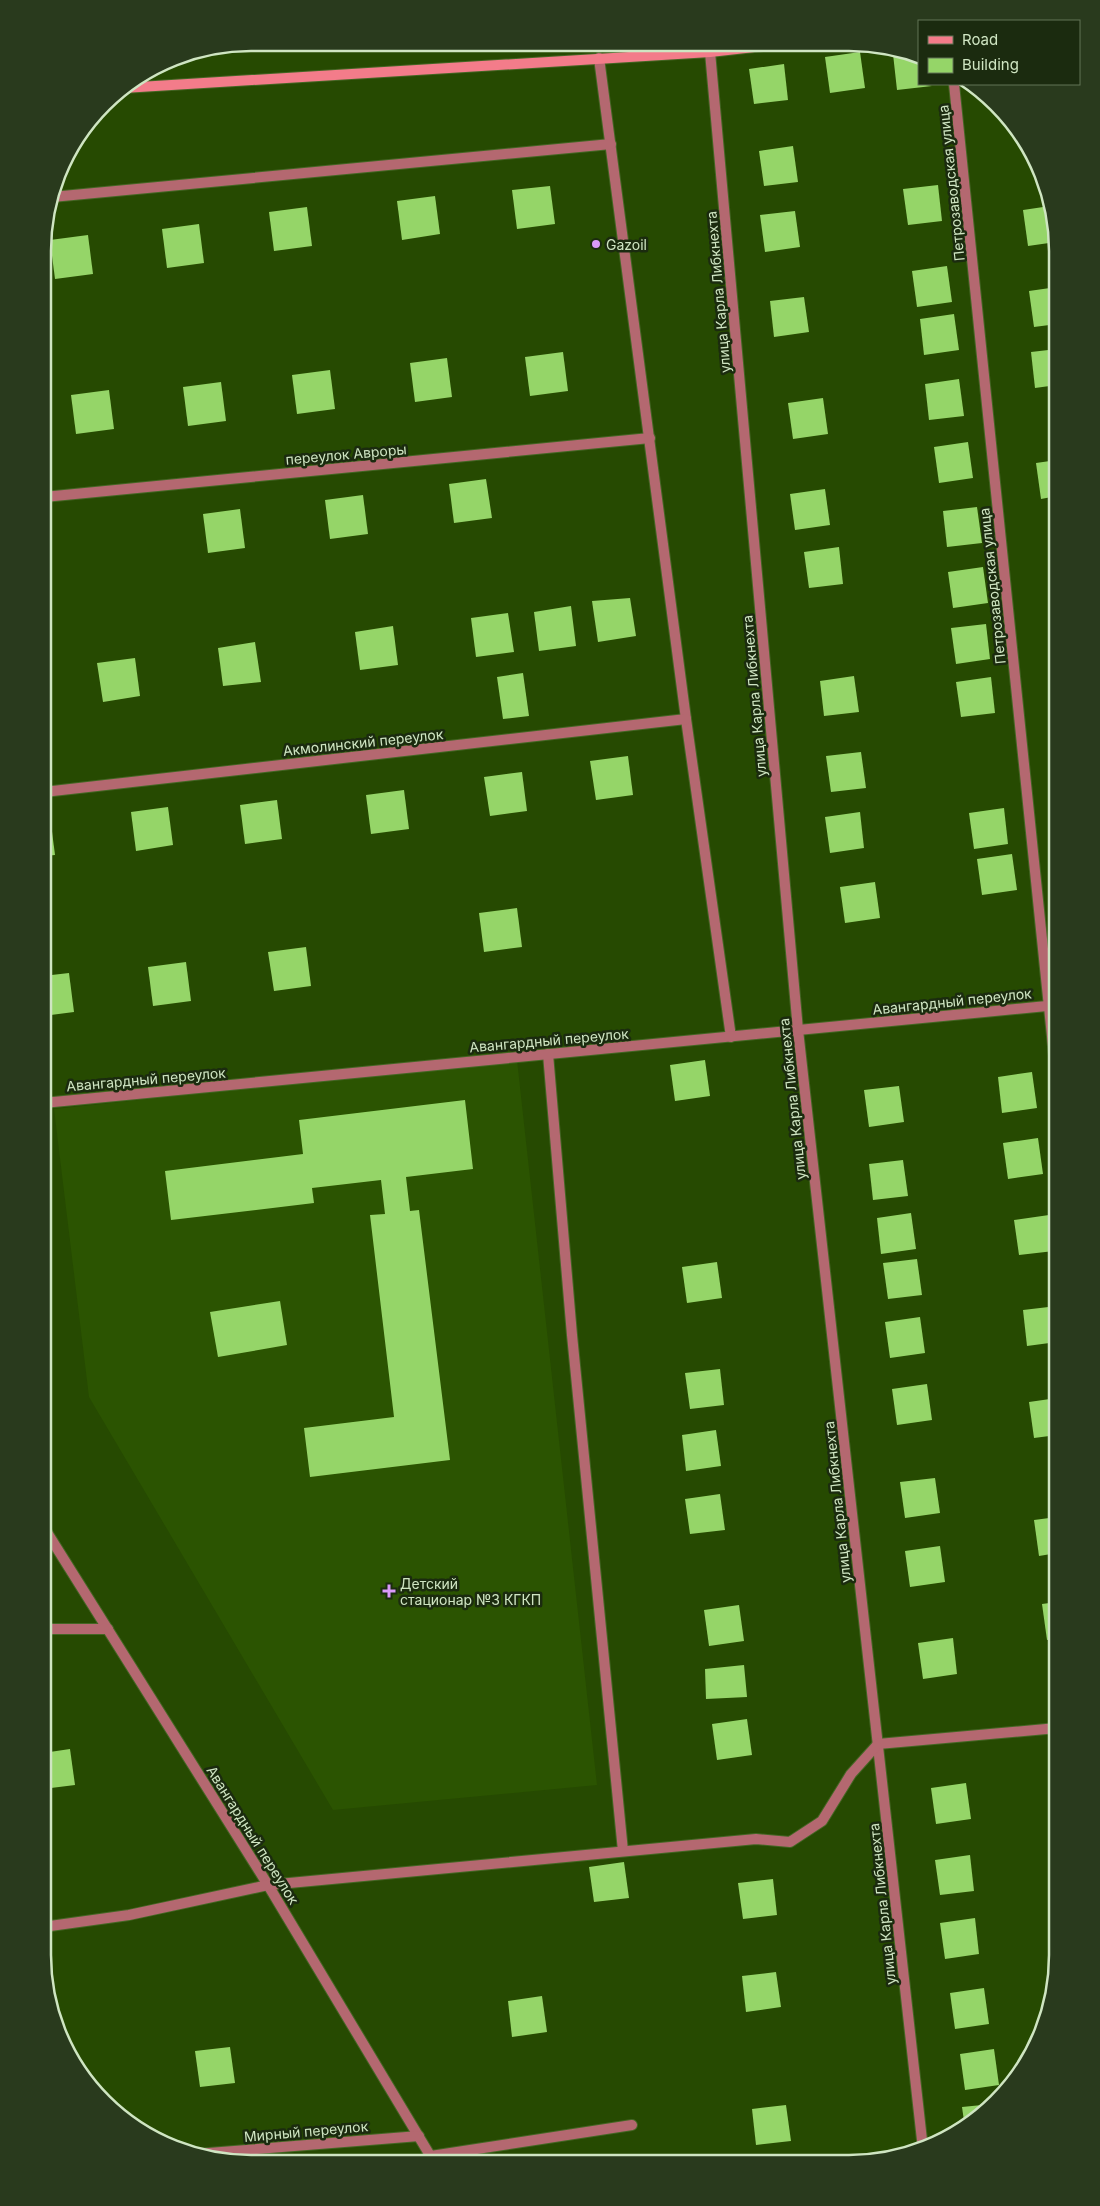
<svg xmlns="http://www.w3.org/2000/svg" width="1100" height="2206" viewBox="0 0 1100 2206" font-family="Inter,sans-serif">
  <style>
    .built { fill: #2b5401 }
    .building { fill: #95d568 }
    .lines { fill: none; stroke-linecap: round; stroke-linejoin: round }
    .service-casing { stroke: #446624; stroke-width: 12 }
    .minor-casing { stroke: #446624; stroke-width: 12 }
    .secondary-casing { stroke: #446624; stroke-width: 12 }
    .service { stroke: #b46870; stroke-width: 10 }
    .minor { stroke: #b46870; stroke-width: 10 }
    .secondary { stroke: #f37c8a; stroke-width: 10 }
    .poi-dot { fill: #d99af8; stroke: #1b2b0f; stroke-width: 2 }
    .labels { text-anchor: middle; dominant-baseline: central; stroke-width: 5; stroke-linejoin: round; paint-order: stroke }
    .street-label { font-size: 14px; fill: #cfe5c2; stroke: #1b2b0f }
    .poi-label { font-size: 14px; fill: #cfe5c2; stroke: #1b2b0f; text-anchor: start }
    .rim { fill: none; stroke: #cfe5c2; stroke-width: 2.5 }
  </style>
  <rect width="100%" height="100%" fill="#264a01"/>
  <path class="built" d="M 517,1060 L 597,1785 L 333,1810 L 89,1397 L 54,1109 Z"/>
  <g class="building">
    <path d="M 860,52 L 865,88 L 830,93 L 825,57 Z"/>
    <path d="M 907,52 L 919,56 L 919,84 L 932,86 L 897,90 L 893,54 Z"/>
    <path d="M 784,64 L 788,100 L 754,104 L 749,69 Z"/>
    <path d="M 793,146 L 798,182 L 764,186 L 759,151 Z"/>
    <path d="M 938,185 L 942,221 L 908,225 L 903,189 Z"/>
    <path d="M 550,186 L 555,224 L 517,229 L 512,190 Z"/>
    <path d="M 435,196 L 440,234 L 402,240 L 397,201 Z"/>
    <path d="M 1050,206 L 1056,242 L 1028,246 L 1023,210 Z"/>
    <path d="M 307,207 L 312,246 L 274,251 L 269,212 Z"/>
    <path d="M 795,211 L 800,247 L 765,252 L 760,215 Z"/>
    <path d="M 199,224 L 204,263 L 167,268 L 162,229 Z"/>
    <path d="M 88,235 L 93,274 L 55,279 L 50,240 Z"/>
    <path d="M 947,266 L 952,302 L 917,307 L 912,271 Z"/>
    <path d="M 1057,287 L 1057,324 L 1034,327 L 1029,291 Z"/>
    <path d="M 804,297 L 809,332 L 774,337 L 770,301 Z"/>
    <path d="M 954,314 L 959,350 L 924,355 L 920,319 Z"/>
    <path d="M 1057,349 L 1057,385 L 1035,388 L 1031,352 Z"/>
    <path d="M 563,352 L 568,391 L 530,396 L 525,357 Z"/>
    <path d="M 447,358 L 452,397 L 415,402 L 410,363 Z"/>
    <path d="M 330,370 L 335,409 L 297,414 L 292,375 Z"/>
    <path d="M 959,379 L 964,416 L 929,420 L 925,384 Z"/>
    <path d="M 221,382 L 226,421 L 188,426 L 183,387 Z"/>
    <path d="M 109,390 L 114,429 L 76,434 L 71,395 Z"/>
    <path d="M 823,398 L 828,434 L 793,439 L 788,403 Z"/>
    <path d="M 968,442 L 973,478 L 939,483 L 934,447 Z"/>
    <path d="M 1057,460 L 1057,496 L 1041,499 L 1036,463 Z"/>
    <path d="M 486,479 L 492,518 L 454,523 L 449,484 Z"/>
    <path d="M 825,489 L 830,525 L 795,530 L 790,494 Z"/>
    <path d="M 363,495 L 368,534 L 330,539 L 325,500 Z"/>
    <path d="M 977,507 L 982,543 L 947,547 L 943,511 Z"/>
    <path d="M 240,509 L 245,548 L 208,553 L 203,514 Z"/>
    <path d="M 1057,544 L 1057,581 L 1055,581 L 1050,545 Z"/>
    <path d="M 839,547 L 843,584 L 809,588 L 804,552 Z"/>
    <path d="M 983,567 L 988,603 L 953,608 L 948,572 Z"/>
    <path d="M 630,598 L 636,636 L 598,642 L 592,601 Z"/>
    <path d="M 571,606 L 576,646 L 539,651 L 534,612 Z"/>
    <path d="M 508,613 L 514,652 L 476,657 L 471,618 Z"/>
    <path d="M 986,624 L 990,659 L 956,664 L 951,628 Z"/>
    <path d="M 393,626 L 398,665 L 360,670 L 355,632 Z"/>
    <path d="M 255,642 L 261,682 L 223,686 L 218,648 Z"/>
    <path d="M 135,658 L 140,696 L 103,702 L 97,663 Z"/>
    <path d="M 523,673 L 529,716 L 503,719 L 497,677 Z"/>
    <path d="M 854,676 L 859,712 L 824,716 L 820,681 Z"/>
    <path d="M 991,677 L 995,713 L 961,717 L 956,682 Z"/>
    <path d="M 861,752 L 866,788 L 831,792 L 826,756 Z"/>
    <path d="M 628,756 L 633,795 L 596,800 L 590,761 Z"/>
    <path d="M 522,772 L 527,811 L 490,816 L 484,777 Z"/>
    <path d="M 404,790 L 409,829 L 371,834 L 366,795 Z"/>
    <path d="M 277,800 L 282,839 L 245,844 L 240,805 Z"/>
    <path d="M 168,807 L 173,845 L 136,851 L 131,812 Z"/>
    <path d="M 1004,808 L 1008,844 L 974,849 L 969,813 Z"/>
    <path d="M 860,812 L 864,848 L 830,853 L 825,817 Z"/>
    <path d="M 50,816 L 55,855 L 44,856 L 44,817 Z"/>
    <path d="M 1012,854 L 1017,890 L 982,895 L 977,859 Z"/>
    <path d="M 875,882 L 880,918 L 845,923 L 840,887 Z"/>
    <path d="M 517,908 L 522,947 L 484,952 L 479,913 Z"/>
    <path d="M 306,947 L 311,986 L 274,991 L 268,952 Z"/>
    <path d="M 186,962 L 191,1001 L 153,1006 L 148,967 Z"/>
    <path d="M 69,973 L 74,1012 L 43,1016 L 43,976 Z"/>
    <path d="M 705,1060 L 710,1096 L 675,1101 L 670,1065 Z"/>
    <path d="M 1032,1072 L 1037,1108 L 1002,1113 L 998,1077 Z"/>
    <path d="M 899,1086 L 904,1122 L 869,1127 L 864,1090 Z"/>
    <path d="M 465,1100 L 473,1169 L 406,1177 L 410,1211 L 419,1210 L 450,1460 L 310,1477 L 304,1428 L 394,1417 L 370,1215 L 385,1214 L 381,1180 L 312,1188 L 314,1203 L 171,1220 L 165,1171 L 303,1154 L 299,1120 Z"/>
    <path d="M 1038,1138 L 1043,1174 L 1008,1179 L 1003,1143 Z"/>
    <path d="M 903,1160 L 908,1196 L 873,1200 L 869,1164 Z"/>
    <path d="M 911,1213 L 916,1249 L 881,1254 L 877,1218 Z"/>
    <path d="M 1049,1215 L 1054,1251 L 1019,1255 L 1014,1220 Z"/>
    <path d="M 917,1259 L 922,1295 L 888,1299 L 883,1263 Z"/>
    <path d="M 717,1262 L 722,1298 L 687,1303 L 682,1267 Z"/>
    <path d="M 280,1301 L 287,1345 L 218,1357 L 210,1312 Z"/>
    <path d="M 1057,1306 L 1057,1342 L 1027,1346 L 1023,1310 Z"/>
    <path d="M 920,1317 L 925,1353 L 890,1358 L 885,1322 Z"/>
    <path d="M 720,1369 L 724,1405 L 690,1409 L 685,1373 Z"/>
    <path d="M 927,1384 L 932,1420 L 897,1425 L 892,1389 Z"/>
    <path d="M 1057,1398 L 1057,1435 L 1034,1438 L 1029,1402 Z"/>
    <path d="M 716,1430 L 721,1466 L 686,1471 L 682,1435 Z"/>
    <path d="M 935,1478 L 940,1513 L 905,1518 L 900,1482 Z"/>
    <path d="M 720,1494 L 725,1530 L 690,1534 L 685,1499 Z"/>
    <path d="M 1057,1517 L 1057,1553 L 1039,1556 L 1034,1520 Z"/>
    <path d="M 940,1546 L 945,1582 L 910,1587 L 905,1551 Z"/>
    <path d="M 1057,1602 L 1057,1638 L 1047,1640 L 1042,1604 Z"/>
    <path d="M 739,1605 L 744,1641 L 709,1646 L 704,1610 Z"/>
    <path d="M 953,1638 L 957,1674 L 923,1679 L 918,1643 Z"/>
    <path d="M 744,1665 L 747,1697 L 706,1699 L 705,1669 Z"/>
    <path d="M 747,1719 L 752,1755 L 717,1760 L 712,1724 Z"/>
    <path d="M 70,1749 L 75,1785 L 43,1789 L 43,1753 Z"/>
    <path d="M 966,1783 L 971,1819 L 936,1824 L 931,1788 Z"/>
    <path d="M 970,1855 L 974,1891 L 940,1895 L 935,1860 Z"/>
    <path d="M 624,1862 L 629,1898 L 594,1902 L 589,1867 Z"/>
    <path d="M 773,1879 L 777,1915 L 743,1919 L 738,1883 Z"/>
    <path d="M 975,1918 L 979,1954 L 945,1959 L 940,1923 Z"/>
    <path d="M 776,1972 L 781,2007 L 746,2012 L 742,1976 Z"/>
    <path d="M 984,1988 L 989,2024 L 955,2029 L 950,1993 Z"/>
    <path d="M 542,1996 L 547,2032 L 512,2037 L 508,2001 Z"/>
    <path d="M 230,2047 L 235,2083 L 200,2087 L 195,2051 Z"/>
    <path d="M 994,2049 L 999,2085 L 965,2090 L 960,2054 Z"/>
    <path d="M 992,2104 L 965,2128 L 962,2107 Z"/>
    <path d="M 786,2105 L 791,2141 L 756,2145 L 752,2109 Z"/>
  </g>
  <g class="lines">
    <g class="service-casing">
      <path id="service" d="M 548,1054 L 572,1335 L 623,1851"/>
    </g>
    <g class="minor-casing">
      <g id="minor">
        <path d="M 707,45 L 710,52 L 798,1030 L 923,2149"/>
        <path d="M 599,58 L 686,719 L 731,1037"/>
        <path d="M 954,84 L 1057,1085"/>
        <path d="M 52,197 L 611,144"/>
        <path d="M 44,497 L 650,438"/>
        <path d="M 44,792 L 686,719"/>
        <path d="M 43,1103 L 1057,1005"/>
        <path d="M 43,1526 L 268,1885 L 434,2162"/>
        <path d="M 43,1629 L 108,1629"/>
        <path d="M 43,1927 L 129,1915 L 268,1885 L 756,1839 L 790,1842 L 822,1821 L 851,1774 L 878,1744 L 1057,1728"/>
        <path d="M 196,2154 L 419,2136"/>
        <path d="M 431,2156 L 632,2125"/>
      </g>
    </g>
    <g class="secondary-casing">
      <path id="secondary" d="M 123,88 L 710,52 L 763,46"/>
    </g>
    <use href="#service" class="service"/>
    <use href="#minor" class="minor"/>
    <use href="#secondary" class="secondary"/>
  </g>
  <g class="poi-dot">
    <circle cx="596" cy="244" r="5"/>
    <path d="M386.5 1583.5h5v5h5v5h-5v5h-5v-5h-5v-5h5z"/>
  </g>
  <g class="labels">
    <g class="street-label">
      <text transform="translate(951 183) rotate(-96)">Петрозаводская улица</text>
      <text transform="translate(718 292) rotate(-95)">улица Карла Либкнехта</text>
      <text transform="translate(346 454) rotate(-5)">переулок Авроры</text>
      <text transform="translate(992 586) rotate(-96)">Петрозаводская улица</text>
      <text transform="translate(754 696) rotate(-95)">улица Карла Либкнехта</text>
      <text transform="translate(363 742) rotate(-6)">Акмолинский переулок</text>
      <text transform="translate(952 1001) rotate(-6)">Авангардный переулок</text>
      <text transform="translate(549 1040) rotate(-5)">Авангардный переулок</text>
      <text transform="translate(146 1079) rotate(-5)">Авангардный переулок</text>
      <text transform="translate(792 1099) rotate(-96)">улица Карла Либкнехта</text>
      <text transform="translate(837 1502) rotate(-96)">улица Карла Либкнехта</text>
      <text transform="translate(253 1835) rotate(58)">Авангардный переулок</text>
      <text transform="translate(882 1904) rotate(-96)">улица Карла Либкнехта</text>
      <text transform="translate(306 2131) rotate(-5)">Мирный переулок</text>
    </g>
    <g class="poi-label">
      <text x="606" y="244">Gazoil</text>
      <text x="400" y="1583">Детский<tspan x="400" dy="16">стационар №3 КГКП</tspan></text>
    </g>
  </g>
  <path d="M0 0H1100V2206H0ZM251 51H849A200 200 0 0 1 1049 251V1955A200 200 0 0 1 849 2155H251A200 200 0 0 1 51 1955V251A200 200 0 0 1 251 51Z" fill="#293a1d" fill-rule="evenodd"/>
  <path class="rim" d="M251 51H849A200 200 0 0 1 1049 251V1955A200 200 0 0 1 849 2155H251A200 200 0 0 1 51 1955V251A200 200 0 0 1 251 51Z"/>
  <rect x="918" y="20" width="162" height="65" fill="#1b2b0f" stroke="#637557"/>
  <rect x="928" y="36" width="25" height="8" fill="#f37c8a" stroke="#637557"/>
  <text x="962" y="45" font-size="15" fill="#cfe5c2">Road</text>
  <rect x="928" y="58" width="25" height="15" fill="#95d568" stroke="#637557"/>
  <text x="962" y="70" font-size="15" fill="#cfe5c2">Building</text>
</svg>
